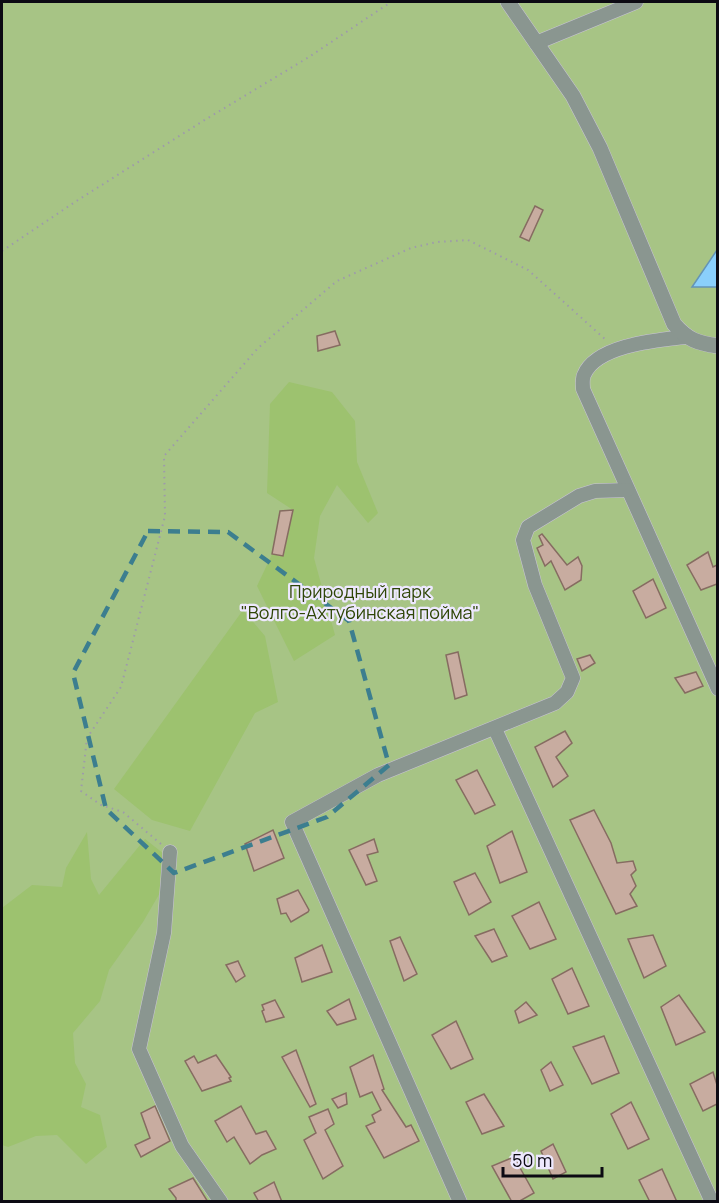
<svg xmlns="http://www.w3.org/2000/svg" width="719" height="1203" viewBox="0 0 719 1203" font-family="Manrope,sans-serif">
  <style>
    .green { fill: #a7c485 }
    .forest { fill: #9dc26f }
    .water { fill: #8acffc; stroke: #6494b6; stroke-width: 1.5 }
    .building { fill: #c8aca0; stroke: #866c61; stroke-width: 1.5 }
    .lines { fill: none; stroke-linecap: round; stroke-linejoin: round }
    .minor-casing { stroke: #c9c4d8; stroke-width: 15 }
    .tertiary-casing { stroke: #c9c4d8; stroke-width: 16 }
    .path { stroke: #9e9aab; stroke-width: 2; stroke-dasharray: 1.5 4.5; stroke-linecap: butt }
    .minor { stroke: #8a9690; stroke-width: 14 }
    .tertiary { stroke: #8a9690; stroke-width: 15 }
    .marked { fill: none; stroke: #3c7e8f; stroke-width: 4.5; stroke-dasharray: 12 8; stroke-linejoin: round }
    .labels { text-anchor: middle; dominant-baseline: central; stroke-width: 4.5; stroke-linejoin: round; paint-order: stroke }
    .park-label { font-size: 18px; fill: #2e4506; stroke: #ede8fe }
  </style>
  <rect width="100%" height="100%" fill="#ede8fe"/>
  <rect class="green" x="2" y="2" width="715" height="1199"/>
  <g class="forest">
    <path d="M 289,382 L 332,392 L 355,421 L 357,462 L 378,513 L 368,523 L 337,485 L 320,516 L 314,558 L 335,635 L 294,661 L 257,586 L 293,510 L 267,493 L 270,404 Z"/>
    <path d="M 243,610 L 265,636 L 278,702 L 255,713 L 190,831 L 152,820 L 114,789 Z"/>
    <path d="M 87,832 L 91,879 L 99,895 L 145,839 L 164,854 L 168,879 L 143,922 L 109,970 L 100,1001 L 73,1033 L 75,1063 L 86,1084 L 81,1107 L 100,1115 L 107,1147 L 86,1164 L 57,1135 L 36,1136 L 8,1147 L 2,1145 L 2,908 L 32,885 L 62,887 L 66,868 Z"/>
  </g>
  <path class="water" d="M 717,250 L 717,287 L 692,287 Z"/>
  <g class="building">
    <path d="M 535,206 L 543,210 L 529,241 L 520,237 Z"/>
    <path d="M 335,331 L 340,345 L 318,351 L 317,336 Z"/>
    <path d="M 293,510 L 283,556 L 272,554 L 280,511 Z"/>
    <path d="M 542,534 L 567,565 L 578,557 L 582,566 L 581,580 L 565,590 L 551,561 L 545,566 L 537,548 L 543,545 L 539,536 Z"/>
    <path d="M 708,552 L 713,567 L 717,565 L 717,584 L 701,590 L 687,565 Z"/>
    <path d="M 653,579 L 666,608 L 646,618 L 633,591 Z"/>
    <path d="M 458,652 L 467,695 L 455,699 L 446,655 Z"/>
    <path d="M 590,655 L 595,663 L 582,671 L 577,659 Z"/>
    <path d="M 696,672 L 703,686 L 685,693 L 675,678 Z"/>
    <path d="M 565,731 L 572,743 L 556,757 L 568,776 L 553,787 L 535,747 Z"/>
    <path d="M 477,770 L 495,805 L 475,814 L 456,780 Z"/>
    <path d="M 594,810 L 611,843 L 617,863 L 633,861 L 636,870 L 631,875 L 636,886 L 630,894 L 637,906 L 616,914 L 570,820 Z"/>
    <path d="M 273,830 L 284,858 L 254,871 L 245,844 Z"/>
    <path d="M 512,831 L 527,872 L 500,883 L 487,846 Z"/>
    <path d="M 374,839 L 378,852 L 367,855 L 377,881 L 366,885 L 349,850 Z"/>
    <path d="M 475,873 L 491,902 L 469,915 L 454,882 Z"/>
    <path d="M 298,890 L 309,910 L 308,912 L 291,922 L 286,913 L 281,914 L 277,899 Z"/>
    <path d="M 539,902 L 556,939 L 530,949 L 512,916 Z"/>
    <path d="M 494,929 L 507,956 L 492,962 L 475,936 Z"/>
    <path d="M 653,935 L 666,966 L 644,978 L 628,939 Z"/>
    <path d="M 400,937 L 417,974 L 404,981 L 390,941 Z"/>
    <path d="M 322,945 L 332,972 L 302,982 L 295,958 Z"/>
    <path d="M 238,961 L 245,976 L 236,982 L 226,965 Z"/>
    <path d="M 572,968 L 589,1006 L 568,1014 L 552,979 Z"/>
    <path d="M 679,995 L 705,1032 L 676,1045 L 661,1007 Z"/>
    <path d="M 349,999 L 356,1019 L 337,1025 L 327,1011 Z"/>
    <path d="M 275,1000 L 284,1017 L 266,1022 L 262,1011 L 264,1010 L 262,1005 Z"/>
    <path d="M 526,1002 L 537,1015 L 519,1023 L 515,1011 Z"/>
    <path d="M 456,1021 L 473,1059 L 451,1069 L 432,1035 Z"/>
    <path d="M 604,1036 L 619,1073 L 592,1084 L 573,1047 Z"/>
    <path d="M 296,1050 L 316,1104 L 310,1107 L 282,1057 Z"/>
    <path d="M 216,1055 L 231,1077 L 229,1078 L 231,1081 L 202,1091 L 185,1061 L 194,1056 L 198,1063 Z"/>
    <path d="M 373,1055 L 384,1089 L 382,1090 L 406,1127 L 411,1125 L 419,1141 L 384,1158 L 366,1126 L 375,1122 L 372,1115 L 381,1110 L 372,1092 L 360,1097 L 350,1067 Z"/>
    <path d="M 551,1062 L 563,1085 L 550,1091 L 541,1070 Z"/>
    <path d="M 713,1072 L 717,1085 L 717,1104 L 703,1111 L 690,1084 Z"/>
    <path d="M 346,1093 L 347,1104 L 338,1108 L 332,1099 Z"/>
    <path d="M 484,1094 L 504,1126 L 482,1134 L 466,1102 Z"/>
    <path d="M 631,1102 L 649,1139 L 628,1149 L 611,1114 Z"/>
    <path d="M 155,1106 L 170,1141 L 141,1157 L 135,1145 L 150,1138 L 141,1113 Z"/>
    <path d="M 241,1106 L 256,1134 L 266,1131 L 276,1149 L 262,1155 L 250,1164 L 234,1137 L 227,1142 L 215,1121 Z"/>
    <path d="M 328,1109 L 334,1124 L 325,1130 L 343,1166 L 323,1179 L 304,1140 L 316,1133 L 309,1117 Z"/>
    <path d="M 553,1144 L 566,1172 L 553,1179 L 541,1151 Z"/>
    <path d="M 514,1157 L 534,1193 L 518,1202 L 512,1202 L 492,1166 Z"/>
    <path d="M 662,1169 L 677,1202 L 650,1202 L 639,1180 Z"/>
    <path d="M 193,1178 L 208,1202 L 176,1202 L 176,1198 L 169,1189 Z"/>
    <path d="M 274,1182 L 282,1202 L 259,1202 L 254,1193 Z"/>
  </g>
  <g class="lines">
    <g class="minor-casing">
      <g id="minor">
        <path d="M 536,43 L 636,2"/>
        <path d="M 685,337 C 658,340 596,345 584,375 C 582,379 583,385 583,389 L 718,689"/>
        <path d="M 495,729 L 712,1202"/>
        <path d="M 170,852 L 164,933 L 139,1049 L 182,1146 L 221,1202"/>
        <path d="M 460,1202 L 292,822 L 378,775 L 555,703 L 567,692 L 573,678 L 535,585 L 523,540 L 528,527 L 579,496 L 595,491 L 627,490"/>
      </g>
    </g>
    <g class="tertiary-casing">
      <path id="tertiary" d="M 508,2 L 573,96 L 600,148 L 674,324 C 688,340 697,343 718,346"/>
    </g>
    <g class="path">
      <path d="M 2,251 L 78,200 L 203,121 L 309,57 L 391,2"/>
      <path d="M 161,844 L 123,812 L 101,805 L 81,791 L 87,738 L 121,687 L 165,516 L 164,456 L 258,348 L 337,281 L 411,248 L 437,242 L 468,240 L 528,270 L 605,339"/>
    </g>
    <use href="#minor" class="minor"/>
    <use href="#tertiary" class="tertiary"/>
  </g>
  <path class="marked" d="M 148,531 L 228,532 L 349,621 L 389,765 L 327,817 L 174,873 L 106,809 L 73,673 Z"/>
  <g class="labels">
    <g class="park-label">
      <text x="360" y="591">Природный парк<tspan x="360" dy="21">"Волго-Ахтубинская пойма"</tspan></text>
    </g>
  </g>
  <rect width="719" height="1203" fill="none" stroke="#0c0a13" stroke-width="6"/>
  <path d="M503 1167v9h99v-9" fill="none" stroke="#0c0a13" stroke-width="3"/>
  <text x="512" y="1167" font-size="18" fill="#0c0a13" stroke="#ede8fe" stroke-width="4.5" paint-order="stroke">50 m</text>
</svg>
